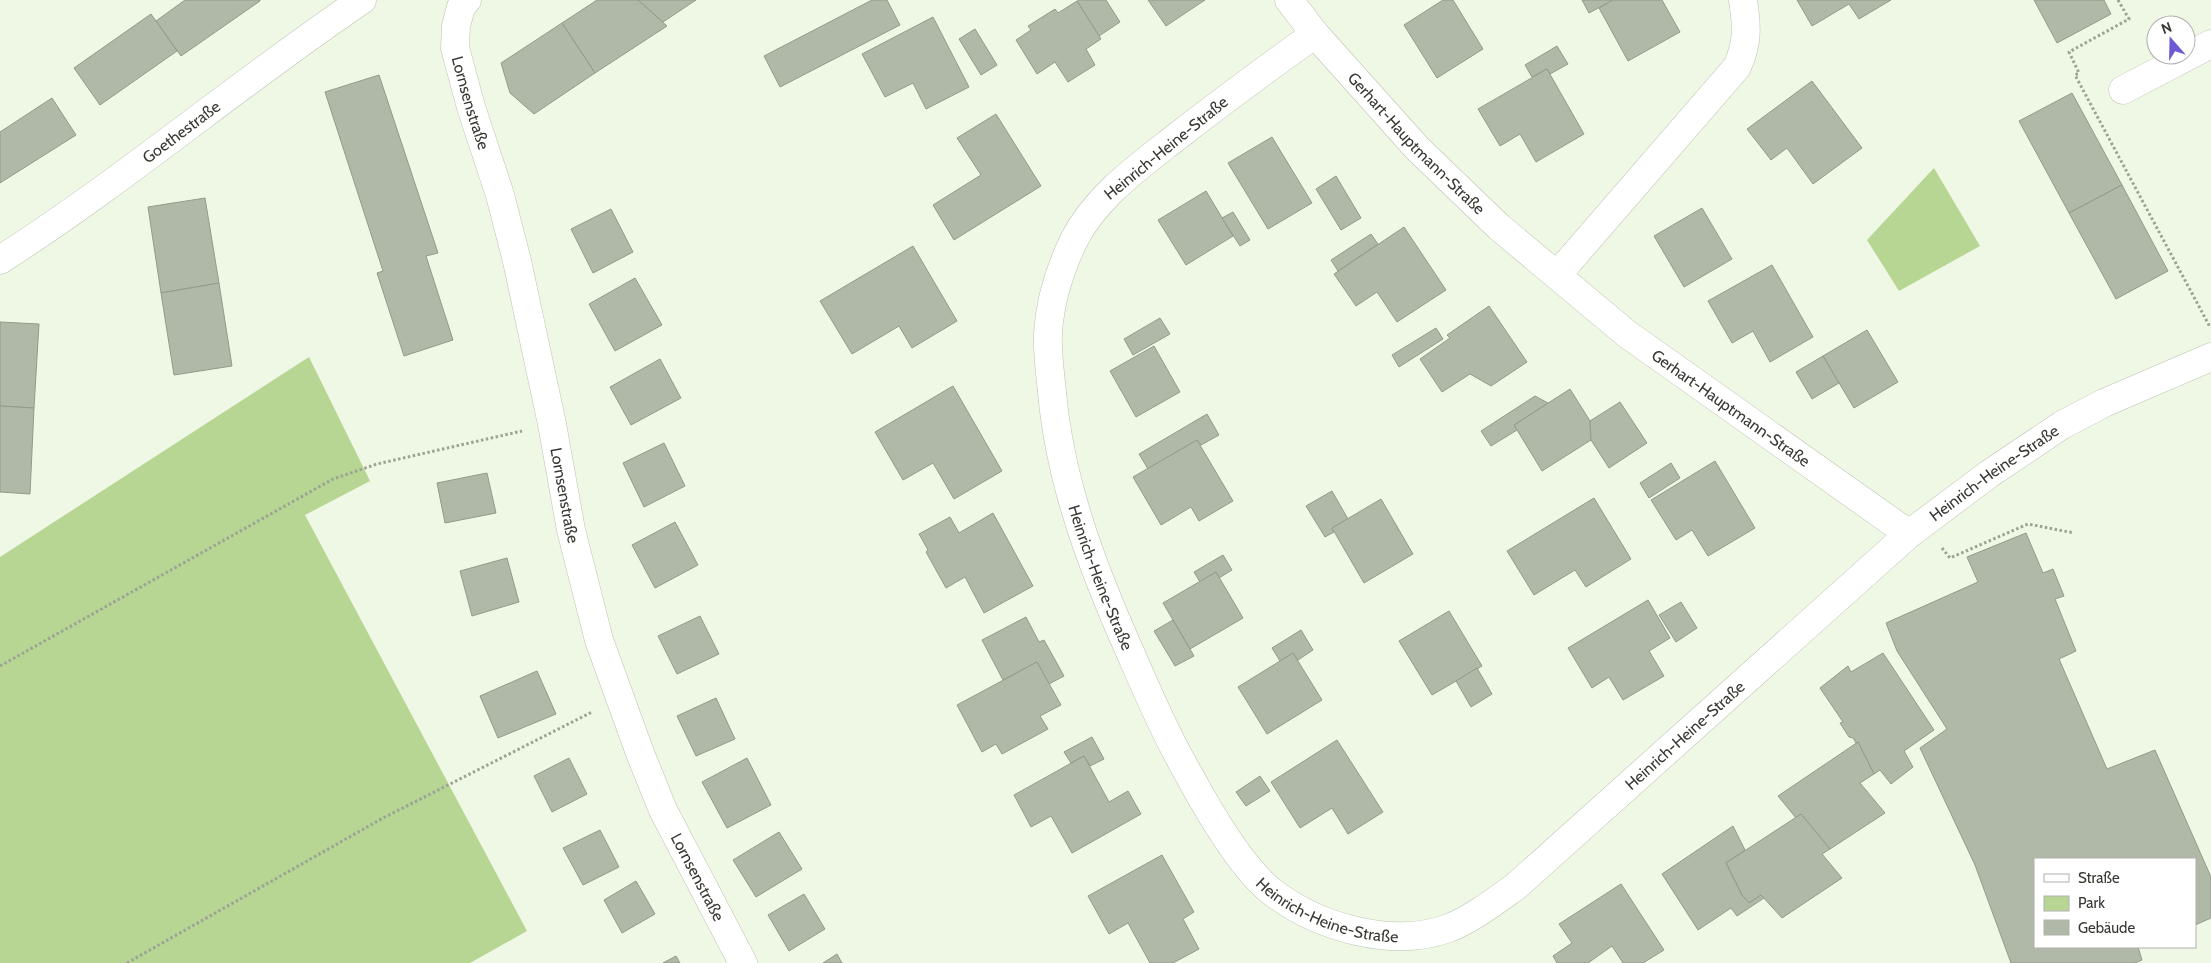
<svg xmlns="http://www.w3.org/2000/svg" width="2211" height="963" viewBox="0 0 2211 963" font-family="Cabin,sans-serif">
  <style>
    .green { fill: #b7d593 }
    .building { fill: #b0b9a7; stroke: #929b89 }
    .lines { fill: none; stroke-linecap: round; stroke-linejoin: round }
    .minor-casing { stroke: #bac3b1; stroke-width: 29 }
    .path { stroke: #9ca394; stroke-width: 3; stroke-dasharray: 2.5 2.5; stroke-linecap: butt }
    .minor { stroke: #fff; stroke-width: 28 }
    .labels { text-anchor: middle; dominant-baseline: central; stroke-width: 4.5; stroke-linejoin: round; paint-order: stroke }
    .street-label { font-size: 16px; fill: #363a32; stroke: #fff }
  </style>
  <rect width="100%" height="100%" fill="#eef8e4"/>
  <g class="green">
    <path d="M 1934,168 L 1980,246 L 1899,291 L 1867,240 Z"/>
    <path d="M 309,357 L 370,481 L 305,515 L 527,931 L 470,963 L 0,963 L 0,557 Z"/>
  </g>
  <g class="building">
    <path d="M 185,0 L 260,0 L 260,1 L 181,56 L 156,21 Z"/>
    <path d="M 597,0 L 638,0 L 667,26 L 595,73 L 562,23 Z"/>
    <path d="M 638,0 L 696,0 L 663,22 Z"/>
    <path d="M 872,0 L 887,0 L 900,25 L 780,87 L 764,56 Z"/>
    <path d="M 1079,0 L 1106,0 L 1120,22 L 1099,36 L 1077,1 Z"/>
    <path d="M 1148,0 L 1205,0 L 1166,26 Z"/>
    <path d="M 1443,0 L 1453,0 L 1483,49 L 1437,78 L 1404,25 Z"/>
    <path d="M 1582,0 L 1613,0 L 1589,13 Z"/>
    <path d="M 1613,0 L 1662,0 L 1680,32 L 1628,61 L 1599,8 Z"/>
    <path d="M 1797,0 L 1891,0 L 1859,19 L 1849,4 L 1812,26 Z"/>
    <path d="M 2034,0 L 2104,0 L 2111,14 L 2057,43 Z"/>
    <path d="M 1077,1 L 1101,39 L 1086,49 L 1095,65 L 1068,82 L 1055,62 L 1037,74 L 1016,40 L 1031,30 L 1028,26 L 1055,9 L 1058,13 Z"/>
    <path d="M 151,14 L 177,51 L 100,105 L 74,68 Z"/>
    <path d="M 933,17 L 969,87 L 926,109 L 913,83 L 885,97 L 862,54 Z"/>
    <path d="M 562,23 L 595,73 L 534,114 L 510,93 L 501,63 Z"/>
    <path d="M 975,29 L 997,65 L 981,75 L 959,39 Z"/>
    <path d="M 1557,46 L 1568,64 L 1550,74 L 1547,69 L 1532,77 L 1525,65 Z"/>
    <path d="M 1547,69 L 1584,134 L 1536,162 L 1520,134 L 1500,146 L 1478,109 Z"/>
    <path d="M 379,75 L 438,253 L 426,256 L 453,340 L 404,356 L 377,273 L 383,271 L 325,92 Z"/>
    <path d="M 1812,81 L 1862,148 L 1813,184 L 1787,148 L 1771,160 L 1747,129 Z"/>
    <path d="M 2072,93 L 2122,185 L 2069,213 L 2019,121 Z"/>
    <path d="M 52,98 L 76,135 L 0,183 L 0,132 Z"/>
    <path d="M 996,114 L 1041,186 L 954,240 L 933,205 L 981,175 L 957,138 Z"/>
    <path d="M 1272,137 L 1312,203 L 1268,229 L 1228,163 Z"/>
    <path d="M 1336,176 L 1361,218 L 1341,230 L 1316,189 Z"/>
    <path d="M 2122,185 L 2168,271 L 2116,299 L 2069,213 Z"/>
    <path d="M 1206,191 L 1233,236 L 1186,265 L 1158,220 Z"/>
    <path d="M 205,198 L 219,283 L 161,293 L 148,207 Z"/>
    <path d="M 1702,208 L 1732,259 L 1684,287 L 1654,236 Z"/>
    <path d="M 611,209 L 633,252 L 593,273 L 571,229 Z"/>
    <path d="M 1233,212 L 1250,240 L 1240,246 L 1222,218 Z"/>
    <path d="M 1404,227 L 1446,290 L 1397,322 L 1377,292 L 1356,306 L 1334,274 Z"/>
    <path d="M 1371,234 L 1378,244 L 1338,271 L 1331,260 Z"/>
    <path d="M 913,246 L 957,321 L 912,348 L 899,326 L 852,354 L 820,301 Z"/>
    <path d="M 1772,265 L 1813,337 L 1770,362 L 1753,331 L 1732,343 L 1708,301 Z"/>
    <path d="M 635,278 L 662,325 L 615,351 L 589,304 Z"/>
    <path d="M 219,283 L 232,366 L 174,375 L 161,293 Z"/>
    <path d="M 1489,306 L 1527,362 L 1491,386 L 1470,374 L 1442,392 L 1420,359 L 1450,338 L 1447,335 Z"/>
    <path d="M 1160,318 L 1170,334 L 1133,355 L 1124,339 Z"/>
    <path d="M 0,322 L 39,324 L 34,408 L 0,406 Z"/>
    <path d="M 1436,328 L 1443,339 L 1399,367 L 1392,355 Z"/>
    <path d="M 1867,330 L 1898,382 L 1854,408 L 1823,356 Z"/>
    <path d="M 1154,346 L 1180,392 L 1136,417 L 1110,371 Z"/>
    <path d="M 1823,356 L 1839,383 L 1812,399 L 1796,372 Z"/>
    <path d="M 660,359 L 681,398 L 631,425 L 610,387 Z"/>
    <path d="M 953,386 L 1002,471 L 954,499 L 933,463 L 903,480 L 875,432 Z"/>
    <path d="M 1570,389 L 1590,421 L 1591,440 L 1542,471 L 1514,425 Z"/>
    <path d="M 1535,396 L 1548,403 L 1514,425 L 1517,430 L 1491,446 L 1481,431 Z"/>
    <path d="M 1620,402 L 1647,443 L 1609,468 L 1591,440 L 1590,421 Z"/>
    <path d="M 0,406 L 34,408 L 30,494 L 0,492 Z"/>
    <path d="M 1207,414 L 1219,435 L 1201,445 L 1197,440 L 1148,469 L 1139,454 Z"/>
    <path d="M 1197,440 L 1233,501 L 1199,521 L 1191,507 L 1161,525 L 1133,477 Z"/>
    <path d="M 664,443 L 685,486 L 644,507 L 623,463 Z"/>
    <path d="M 1715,461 L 1755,528 L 1708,556 L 1692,530 L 1676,540 L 1651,500 Z"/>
    <path d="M 1671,463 L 1680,478 L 1649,498 L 1640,483 Z"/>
    <path d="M 487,473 L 496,513 L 445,523 L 437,483 Z"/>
    <path d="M 1332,491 L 1348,519 L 1332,528 L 1334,532 L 1325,537 L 1306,506 Z"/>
    <path d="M 1594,498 L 1631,559 L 1586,587 L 1575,570 L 1534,595 L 1507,551 Z"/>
    <path d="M 1381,499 L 1413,554 L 1364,583 L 1332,528 Z"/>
    <path d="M 993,513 L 1033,586 L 984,613 L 965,577 L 946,588 L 926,552 L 928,550 L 919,534 L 950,517 L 959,533 Z"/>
    <path d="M 675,522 L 698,565 L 655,588 L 632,545 Z"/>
    <path d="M 2026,533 L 2043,573 L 2053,569 L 2064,596 L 2055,599 L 2076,651 L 2059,659 L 2107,769 L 2155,750 L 2211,877 L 2211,918 L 2195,925 L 2195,859 L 2035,859 L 2035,947 L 2138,947 L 2142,960 L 2135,963 L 2011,963 L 1975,865 L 1920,748 L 1947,729 L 1897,651 L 1886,623 L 1978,582 L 1967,557 Z"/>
    <path d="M 1223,555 L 1232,570 L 1219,578 L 1216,572 L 1200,582 L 1194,572 Z"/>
    <path d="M 507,558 L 519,602 L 472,616 L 460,571 Z"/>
    <path d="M 1216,572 L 1243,618 L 1190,649 L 1163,603 Z"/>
    <path d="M 1648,600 L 1670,638 L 1649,651 L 1664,676 L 1623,700 L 1609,677 L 1592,688 L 1568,648 Z"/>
    <path d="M 1681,602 L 1697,628 L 1676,642 L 1659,615 Z"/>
    <path d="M 1449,611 L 1482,666 L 1432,695 L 1399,641 Z"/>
    <path d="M 700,616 L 719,654 L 677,674 L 658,636 Z"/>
    <path d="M 1026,617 L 1039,642 L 1044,640 L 1064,676 L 1049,684 L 1037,662 L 1003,680 L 982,640 Z"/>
    <path d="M 1173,620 L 1194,656 L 1175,666 L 1154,631 Z"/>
    <path d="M 1301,630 L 1313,650 L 1298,660 L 1293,653 L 1280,661 L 1272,648 Z"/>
    <path d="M 1293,653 L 1322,700 L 1267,734 L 1238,687 Z"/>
    <path d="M 1883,653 L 1934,730 L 1904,751 L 1913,767 L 1891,784 L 1880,770 L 1874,774 L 1858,742 L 1856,743 L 1853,738 L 1849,737 L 1840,723 L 1843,722 L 1820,688 L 1848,666 L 1851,672 Z"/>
    <path d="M 1037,662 L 1061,705 L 1040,716 L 1048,729 L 1002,754 L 996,744 L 982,752 L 957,705 Z"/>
    <path d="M 1477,668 L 1492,694 L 1471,707 L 1456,681 Z"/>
    <path d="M 537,671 L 556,714 L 498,738 L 480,696 Z"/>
    <path d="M 716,698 L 735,739 L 696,756 L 677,716 Z"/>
    <path d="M 1092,737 L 1104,759 L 1090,766 L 1084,756 L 1071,763 L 1064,752 Z"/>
    <path d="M 1337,740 L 1383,812 L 1348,834 L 1332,808 L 1300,828 L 1271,782 Z"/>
    <path d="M 1858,742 L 1874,774 L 1860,783 L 1885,813 L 1830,849 L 1801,814 L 1796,818 L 1778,796 Z"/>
    <path d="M 1084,756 L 1109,802 L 1128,791 L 1141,814 L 1072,853 L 1051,816 L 1031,827 L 1014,795 Z"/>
    <path d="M 569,758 L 587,794 L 552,812 L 534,776 Z"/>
    <path d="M 747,758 L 771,805 L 727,828 L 702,782 Z"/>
    <path d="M 1260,776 L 1270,791 L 1246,806 L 1236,792 Z"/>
    <path d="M 1801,814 L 1830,849 L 1822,854 L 1842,878 L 1782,918 L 1761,895 L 1749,903 L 1742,895 L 1726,863 Z"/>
    <path d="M 1733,826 L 1745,850 L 1726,863 L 1742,895 L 1749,903 L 1761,895 L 1764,898 L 1737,916 L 1731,908 L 1698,930 L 1662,874 Z"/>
    <path d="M 600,830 L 619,867 L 583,885 L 563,848 Z"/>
    <path d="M 779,832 L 802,869 L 756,897 L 733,860 Z"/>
    <path d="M 1162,855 L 1194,912 L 1183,919 L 1199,949 L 1173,963 L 1150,963 L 1128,923 L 1109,934 L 1088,896 Z"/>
    <path d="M 636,881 L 655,914 L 622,933 L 604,900 Z"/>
    <path d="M 1621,884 L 1664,950 L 1643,963 L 1623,963 L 1612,946 L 1588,963 L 1557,963 L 1553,956 L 1572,943 L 1559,924 Z"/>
    <path d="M 804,894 L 825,929 L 789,951 L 768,915 Z"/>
    <path d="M 837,954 L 842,963 L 823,963 Z"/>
    <path d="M 676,956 L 680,963 L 663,963 Z"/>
  </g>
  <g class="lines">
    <g class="minor-casing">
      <g id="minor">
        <path id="s1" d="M 467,0 L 461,7 L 456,26 L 455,48 L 471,107 L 500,195 L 517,261 L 552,424 L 571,530 L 599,640 L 640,753 L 663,810 L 743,963"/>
        <path id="s2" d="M 1289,0 L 1315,34 L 1417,148 L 1499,227 L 1627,334 L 1909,534"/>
        <path id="s3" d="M 1315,34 C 1269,67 1224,100 1179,135 C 1141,165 1096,196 1074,240 C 1060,269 1050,300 1048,333 C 1047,352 1050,372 1052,392 C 1060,483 1093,569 1130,652 C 1148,693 1166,735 1189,775 C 1208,810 1240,866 1271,891 C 1317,927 1392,949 1449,928 C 1473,918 1494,902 1515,887 L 1909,534 L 1989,474 L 2062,425 L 2104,403 L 2211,357"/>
        <path d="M 2123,90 L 2211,44"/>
        <path id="s4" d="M 0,260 C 125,180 239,83 362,0"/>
        <path d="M 1557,275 L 1737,67 C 1748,43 1747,26 1743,0"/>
      </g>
    </g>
    <g class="path">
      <path d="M 2118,0 L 2129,19 L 2069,52 L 2079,73 L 2075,75 L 2210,327"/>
      <path d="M 1942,548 L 1950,558 L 2028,524 L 2074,533"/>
      <path d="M 0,666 L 333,479 L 377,464 L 522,431"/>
      <path d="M 127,963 L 383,818 L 592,712"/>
    </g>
    <use href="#minor" class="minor"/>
  </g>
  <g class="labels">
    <g class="street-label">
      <text stroke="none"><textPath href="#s1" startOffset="108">Lornsenstraße</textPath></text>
      <text stroke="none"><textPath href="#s4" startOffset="222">Goethestraße</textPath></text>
      <text stroke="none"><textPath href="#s2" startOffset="192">Gerhart-Hauptmann-Straße</textPath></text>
      <text transform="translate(1166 148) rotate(-39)">Heinrich-Heine-Straße</text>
      <text stroke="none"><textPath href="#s2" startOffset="604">Gerhart-Hauptmann-Straße</textPath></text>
      <text stroke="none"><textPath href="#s3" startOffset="1928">Heinrich-Heine-Straße</textPath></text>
      <text stroke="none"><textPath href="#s1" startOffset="512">Lornsenstraße</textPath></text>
      <text stroke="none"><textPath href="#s3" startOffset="668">Heinrich-Heine-Straße</textPath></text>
      <text stroke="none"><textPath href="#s3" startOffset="1522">Heinrich-Heine-Straße</textPath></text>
      <text stroke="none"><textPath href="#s1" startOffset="918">Lornsenstraße</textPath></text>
      <text stroke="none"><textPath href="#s3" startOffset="1088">Heinrich-Heine-Straße</textPath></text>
    </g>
  </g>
  <rect x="2034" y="858" width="162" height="90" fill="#ffffff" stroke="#afb0ad"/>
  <rect x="2044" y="874" width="25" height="8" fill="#ffffff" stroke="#afb0ad"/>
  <text x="2078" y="883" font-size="15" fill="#363a32">Straße</text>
  <rect x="2044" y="896" width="25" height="15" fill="#b7d593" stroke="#afb0ad"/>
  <text x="2078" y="908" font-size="15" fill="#363a32">Park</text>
  <rect x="2044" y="920" width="25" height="15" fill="#b0b9a7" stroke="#afb0ad"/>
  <text x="2078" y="933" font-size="15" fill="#363a32">Gebäude</text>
  <g transform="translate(2171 40) rotate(340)"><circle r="24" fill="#ffffff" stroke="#afb0ad"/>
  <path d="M0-4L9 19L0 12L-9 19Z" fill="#6b5ad4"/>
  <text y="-8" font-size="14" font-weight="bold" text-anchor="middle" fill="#363a32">N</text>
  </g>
</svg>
